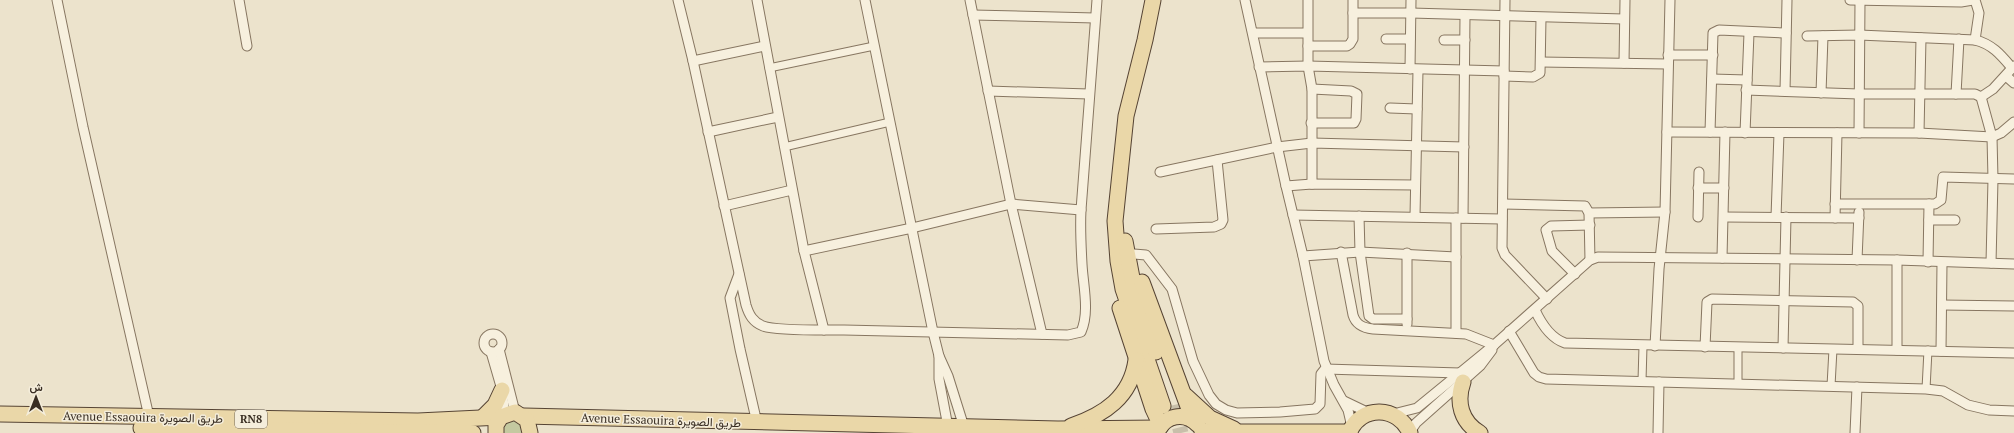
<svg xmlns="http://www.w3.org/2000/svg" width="2014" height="433" viewBox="0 0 2014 433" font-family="'PT Serif',Vazirmatn,serif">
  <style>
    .green { fill: #c4c9a0 }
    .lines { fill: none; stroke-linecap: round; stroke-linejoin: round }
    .primary-tunnel { stroke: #c8bfaa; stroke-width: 15; stroke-dasharray: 15 8; stroke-linecap: butt }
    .pedestrian-casing { stroke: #877661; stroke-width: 9 }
    .minor-casing { stroke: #877661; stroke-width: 11 }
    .primary-casing { stroke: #564434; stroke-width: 17 }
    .pedestrian { stroke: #f7f0de; stroke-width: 7 }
    .minor { stroke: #f7f0de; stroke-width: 9 }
    .primary { stroke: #ead7a8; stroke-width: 15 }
    .labels { text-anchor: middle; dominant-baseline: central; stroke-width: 3; stroke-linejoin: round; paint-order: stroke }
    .shield { fill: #f4eddb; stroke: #71675a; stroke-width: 1 }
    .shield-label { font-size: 11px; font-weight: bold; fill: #392e23 }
    .street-label { font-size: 12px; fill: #392e23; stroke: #f4eddb }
  </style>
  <rect width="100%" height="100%" fill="#ece3cc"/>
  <path class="green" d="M 520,419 L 521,433 L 503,433 L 502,422 Z"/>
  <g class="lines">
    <path class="primary-tunnel" d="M 1174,405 L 1181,433"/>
    <g class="pedestrian-casing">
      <g id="pedestrian">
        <path d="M 769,68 L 874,46"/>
        <path d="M 784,147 L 890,122"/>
        <path d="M 1738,347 L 1738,384"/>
        <path d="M 1642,381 L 1643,346"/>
        <path d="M 1831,386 L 1833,349"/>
        <path d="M 1926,389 L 1928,350"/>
      </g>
    </g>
    <g class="minor-casing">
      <g id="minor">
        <path d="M 57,0 L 83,127 L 150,421"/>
        <path d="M 239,0 L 247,46"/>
        <path d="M 678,0 L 693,61 L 746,305 C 749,315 753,322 763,326 C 776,331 827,330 844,330 C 919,332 994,333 1068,335 L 1081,332 C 1090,312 1083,285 1082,264 C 1081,246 1080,228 1081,210 L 1097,0"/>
        <path d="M 757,0 L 804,251 L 824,330"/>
        <path d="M 865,0 L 933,332 L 939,356 L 948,376 L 964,427"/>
        <path d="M 970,0 L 1011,204 L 1042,334"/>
        <path d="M 1245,0 L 1286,186 L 1303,256 L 1324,361 L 1334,385 L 1348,410 L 1352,427"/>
        <path d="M 1308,0 L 1308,66 L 1312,89 L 1312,184"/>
        <path d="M 1505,0 L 1502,248 L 1505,255 L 1547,299"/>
        <path d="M 1850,0 L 1961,2 L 1973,0"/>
        <path d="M 1975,0 L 1979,13 L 1975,40"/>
        <path d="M 1353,13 L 1411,13 L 1624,19"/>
        <path d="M 973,15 L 1095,18"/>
        <path d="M 1253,33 L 1307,33"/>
        <path d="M 1807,36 L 1859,35 L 1975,40 C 1992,44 2001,55 2012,68"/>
        <path d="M 1386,39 L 1410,39"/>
        <path d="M 1444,40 L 1465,40"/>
        <path d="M 1308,46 L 1347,46 L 1350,44 L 1353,39 L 1353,0"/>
        <path d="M 1668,55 L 1713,55"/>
        <path d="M 693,61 L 765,46"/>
        <path d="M 1541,62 L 1667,64"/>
        <path d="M 1624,63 L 1625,0"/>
        <path d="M 1259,67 L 1308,66 L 1504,71"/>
        <path d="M 1410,69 L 1411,0"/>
        <path d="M 1504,76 L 1533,77 L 1540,73 L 1541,18"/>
        <path d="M 2006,76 L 2014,83"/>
        <path d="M 1712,79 L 1747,80"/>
        <path d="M 1746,90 L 1859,94 L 1975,94 L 1981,97 L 1993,89 L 2014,66"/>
        <path d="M 988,91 L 1089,94"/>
        <path d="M 1785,91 L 1787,0"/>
        <path d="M 1821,93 L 1823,36"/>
        <path d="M 1956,94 L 1959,39"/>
        <path d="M 1981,97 L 1992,137 L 1993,179 L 1991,263"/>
        <path d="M 1390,108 L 1417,109"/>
        <path d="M 1311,123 L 1354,123 L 1356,119 L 1357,94 L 1351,91 L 1312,89"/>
        <path d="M 708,132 L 778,117"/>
        <path d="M 1667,132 L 1919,133 L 1992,137 L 2001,133 L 2014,122"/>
        <path d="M 1710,132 L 1713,33 L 1719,30 L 1786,33"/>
        <path d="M 1745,133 L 1749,33"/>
        <path d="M 1859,133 L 1860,1"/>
        <path d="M 1919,133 L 1921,38"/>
        <path d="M 1160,172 L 1277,147 L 1312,143 L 1464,147"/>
        <path d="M 1286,186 L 1312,184 L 1415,185"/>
        <path d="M 1698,188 L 1724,188"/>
        <path d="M 1503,204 L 1585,206 L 1589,213 L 1590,260"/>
        <path d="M 1835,204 L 1935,204 L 1941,200 L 1943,177 L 2014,179"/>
        <path d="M 724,206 L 792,190"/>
        <path d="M 1589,213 L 1665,212"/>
        <path d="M 1293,215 L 1502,219"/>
        <path d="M 1359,216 L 1360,252 L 1369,316 L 1373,319 L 1407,319"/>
        <path d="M 1415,216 L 1418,70"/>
        <path d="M 1698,217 L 1699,172"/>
        <path d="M 1724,217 L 1859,218"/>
        <path d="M 1776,217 L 1779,133"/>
        <path d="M 1463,218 L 1465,16"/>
        <path d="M 1835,218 L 1837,133"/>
        <path d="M 1929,220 L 1955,220"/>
        <path d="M 1156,229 L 1214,227 L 1221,224 L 1223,220 L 1217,160"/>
        <path d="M 804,251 L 912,228 L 1011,204 L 1081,210"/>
        <path d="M 1341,252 L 1353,315 C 1356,325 1363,328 1373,329 L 1466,334 L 1494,345"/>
        <path d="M 1407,253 L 1407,324"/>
        <path d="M 1134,254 L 1146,255 L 1172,289 L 1193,361 L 1209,395 L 1216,404 L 1226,410 L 1237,413 L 1280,412 L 1315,409 L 1320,404 L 1321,374 L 1325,369 L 1460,373"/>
        <path d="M 1303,256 L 1360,252 L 1456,257"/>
        <path d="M 1722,258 L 1725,132"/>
        <path d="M 1857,260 L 1859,212"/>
        <path d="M 1897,260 L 1897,350"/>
        <path d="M 1928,262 L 1929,204"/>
        <path d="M 739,274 L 730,298 L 740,349 L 757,423"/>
        <path d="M 1575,274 L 1552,251 L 1546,230 L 1551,226 L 1590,225"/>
        <path d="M 1942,305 L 2014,306"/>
        <path d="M 1535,310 C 1541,323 1550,338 1565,343 L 2014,353"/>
        <path d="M 1509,331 L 1534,373 L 1539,377 L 1546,379 L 1926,389 L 1943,391 L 1968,405 L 1989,410 L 2014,411"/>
        <path d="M 1456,333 L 1456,218"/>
        <circle cx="493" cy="343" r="9"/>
        <path d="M 1655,346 L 1659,269 L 1665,212 L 1670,0"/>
        <path d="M 1705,347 L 1707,302 L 1712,299 L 1853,302 L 1858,306 L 1858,349"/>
        <path d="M 1783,348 L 1786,217"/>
        <path d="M 499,349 L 515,412"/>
        <path d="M 1941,351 L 1942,263"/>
        <path d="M 491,352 L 502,390 L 505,414"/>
        <path d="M 939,356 L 939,379 L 948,427"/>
        <path d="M 1344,401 L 1369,413"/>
        <path d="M 1393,414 L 1417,408 L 1494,345 L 1590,260 L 1598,257 L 1897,260 L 2014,264"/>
        <path d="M 1410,432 L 1416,423 L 1480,366 L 1492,350"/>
        <path d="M 1658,433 L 1659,382"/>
        <path d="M 1855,433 L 1857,387"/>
      </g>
    </g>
    <g class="primary-casing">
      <g id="primary">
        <path d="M 1153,0 L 1145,40 L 1126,116 L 1115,221 L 1118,261 L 1123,289 L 1163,406"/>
        <path d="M 1125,241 L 1133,283 L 1156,352"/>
        <path d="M 1142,282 L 1193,420"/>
        <path d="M 1120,308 L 1153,409 L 1161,426"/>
        <path d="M 1463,382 C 1456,402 1461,422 1480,433"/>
        <path d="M 1186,396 L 1210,418 L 1234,429"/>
        <path d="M 0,414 L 418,421 L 501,417"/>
        <path d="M 524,416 L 1058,429 L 1159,428"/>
        <path d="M 483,417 L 495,405 L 502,390"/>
        <path d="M 1071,426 C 1104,415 1131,397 1136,360"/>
        <path d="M 141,428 L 473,433"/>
        <path d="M 1202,431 L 1209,432 L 1350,432"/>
        <path d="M 496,433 L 496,425 L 501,417 L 515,412 L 527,420 L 530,433"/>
        <path d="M 1157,433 C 1164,415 1185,411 1198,425"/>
        <path d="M 1349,433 C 1361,404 1398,406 1410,433"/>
      </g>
    </g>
    <use href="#pedestrian" class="pedestrian"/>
    <use href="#minor" class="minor"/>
    <use href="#primary" class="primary"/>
  </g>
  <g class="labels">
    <rect class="shield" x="235" y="410" width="32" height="18" rx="3"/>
    <g class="shield-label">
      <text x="251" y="419">RN8</text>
    </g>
    <g class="street-label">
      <text transform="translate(143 417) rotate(1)">Avenue Essaouira طريق الصويرة</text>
      <text transform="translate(661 420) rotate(2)">Avenue Essaouira طريق الصويرة</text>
    </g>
  </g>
  <g transform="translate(36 397)" stroke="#f4eddb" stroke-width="3" paint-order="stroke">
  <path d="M0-3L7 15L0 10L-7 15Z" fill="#392e23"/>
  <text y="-6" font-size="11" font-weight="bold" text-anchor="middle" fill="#392e23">ش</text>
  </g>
</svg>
